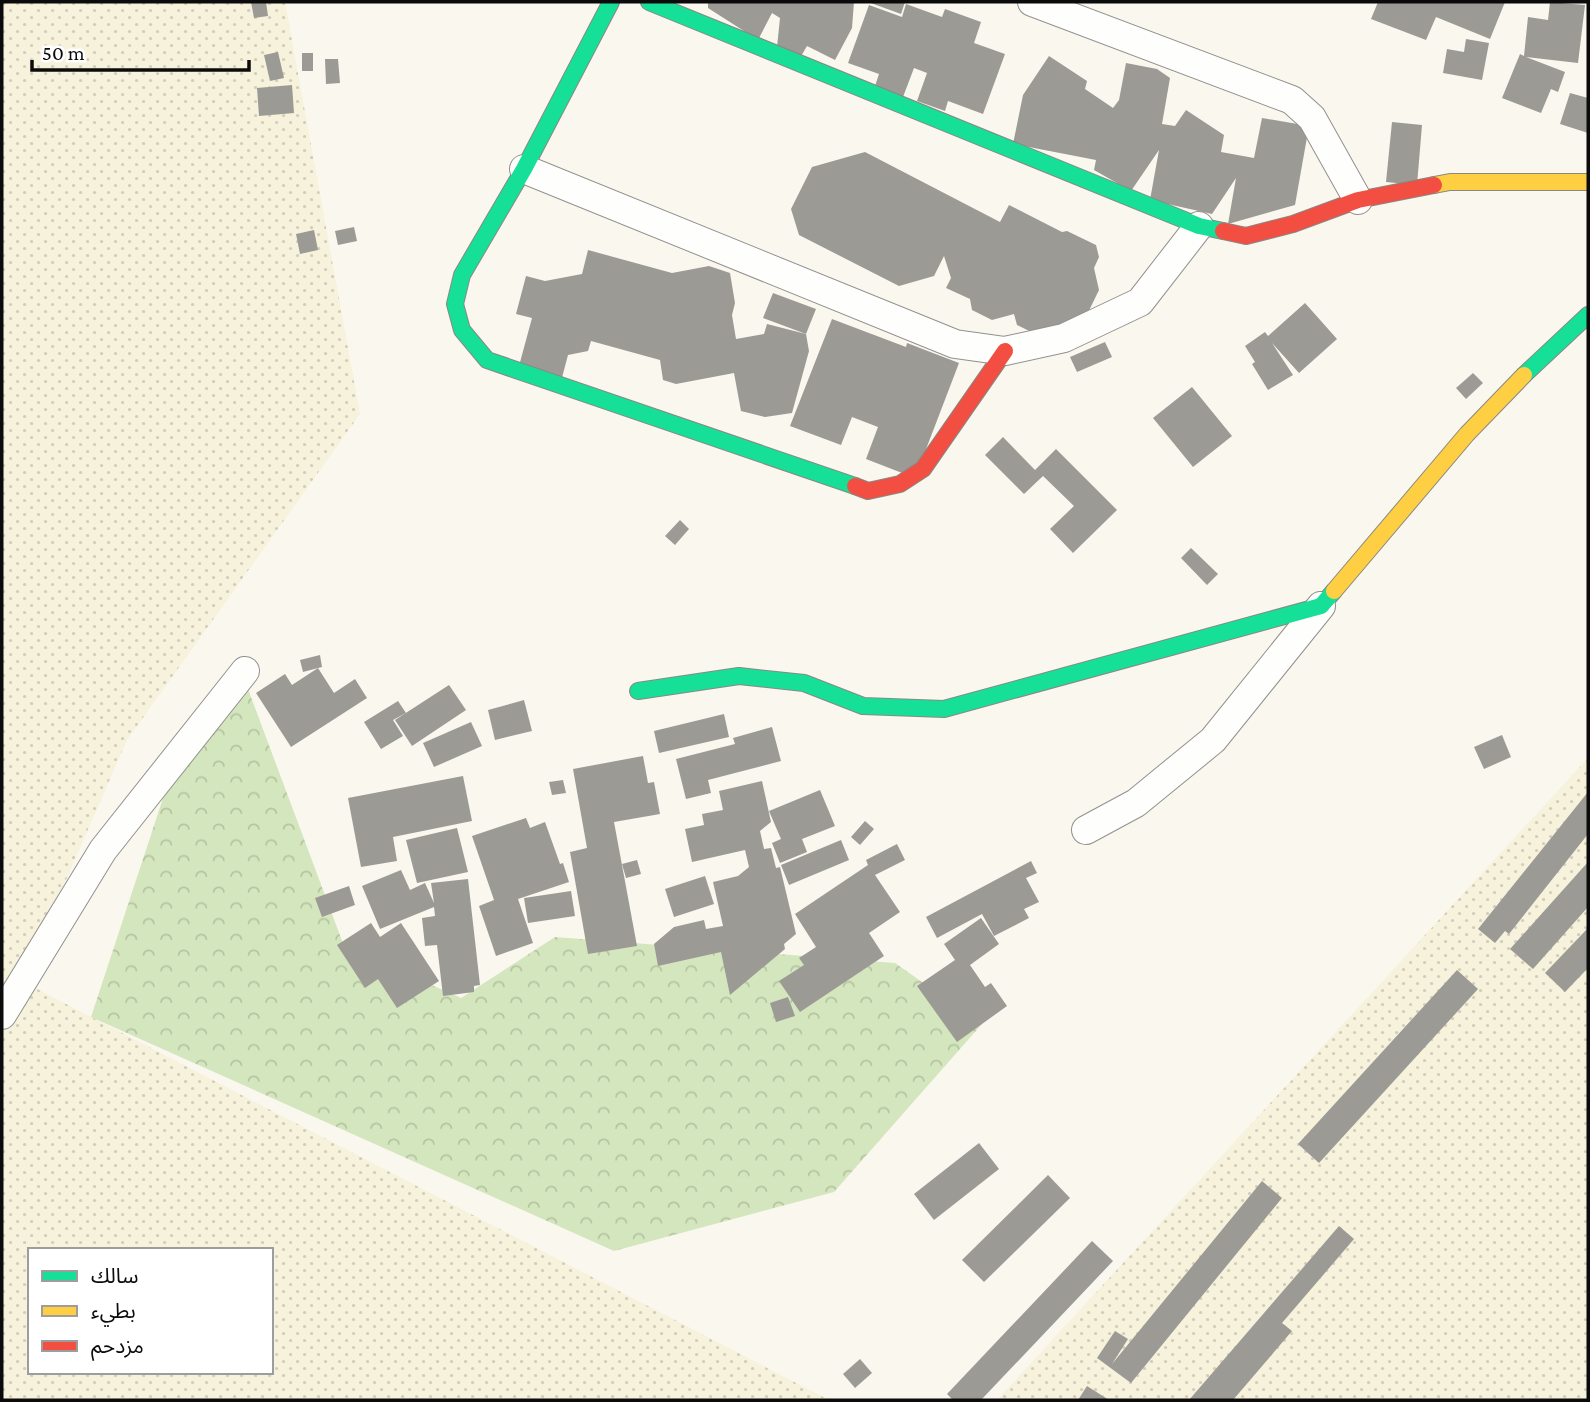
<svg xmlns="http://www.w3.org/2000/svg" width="1590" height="1402" viewBox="0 0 1590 1402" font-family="'Crimson Pro','Noto Sans Arabic',serif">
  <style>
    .farmland { fill: url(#farmland-dots); fill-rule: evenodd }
    .forest { fill: url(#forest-crowns) }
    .building { fill: #9c9a95 }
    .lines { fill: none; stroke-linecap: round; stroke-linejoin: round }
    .street-casing { stroke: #93918e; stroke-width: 30 }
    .fast-casing { stroke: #898884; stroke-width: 18 }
    .slow-casing { stroke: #898884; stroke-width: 18 }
    .jam-casing { stroke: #898884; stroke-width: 18 }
    .street { stroke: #fefefd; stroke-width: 28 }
    .fast { stroke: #16e098; stroke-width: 16 }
    .slow { stroke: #ffcf43; stroke-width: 16 }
    .jam { stroke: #f24e42; stroke-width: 16 }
  </style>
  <defs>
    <pattern id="farmland-dots" width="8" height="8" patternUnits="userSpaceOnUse" patternTransform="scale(1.75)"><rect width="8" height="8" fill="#f6f2db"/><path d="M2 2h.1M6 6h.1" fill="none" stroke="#d2cebb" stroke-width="1.8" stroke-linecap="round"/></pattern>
    <pattern id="forest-crowns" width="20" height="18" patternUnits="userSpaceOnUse" patternTransform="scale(1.75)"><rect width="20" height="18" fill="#d4e6bd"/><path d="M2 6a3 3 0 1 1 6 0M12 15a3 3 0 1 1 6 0" fill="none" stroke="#b5c4a1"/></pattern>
  </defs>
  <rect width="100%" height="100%" fill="#faf7ef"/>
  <g class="farmland">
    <path d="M 2,2 L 285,2 L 360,414 L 127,740 L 22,981 L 829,1400 L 2,1400 ZM 30,1250 L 271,1250 L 271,1372 L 30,1372 Z"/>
    <path d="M 1588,758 L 1588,1400 L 997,1400 Z"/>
  </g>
  <path class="forest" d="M 245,681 L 344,946 L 461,998 L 555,937 L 895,963 L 982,1024 L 834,1192 L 614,1251 L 91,1017 L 167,786 Z"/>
  <g class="building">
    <path d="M 251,2 L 266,2 L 268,16 L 254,18 Z"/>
    <path d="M 708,2 L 854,2 L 852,28 L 835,60 L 807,46 L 800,58 L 777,47 L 780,18 L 772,13 L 758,40 L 708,8 Z"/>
    <path d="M 868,2 L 905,2 L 901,14 Z"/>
    <path d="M 1378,2 L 1505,2 L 1490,39 L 1436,17 L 1426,40 L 1371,19 Z"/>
    <path d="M 1550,2 L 1585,5 L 1578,63 L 1526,57 L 1565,72 L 1558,92 L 1551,89 L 1541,113 L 1502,98 L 1520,54 L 1524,56 L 1528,17 L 1548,20 Z"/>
    <path d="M 906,4 L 942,17 L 945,9 L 981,22 L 974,43 L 1005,54 L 983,114 L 948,101 L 945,111 L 917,101 L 927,73 L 914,68 L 903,97 L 875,86 L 879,74 L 848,63 L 869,5 L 902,17 Z"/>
    <path d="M 1466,39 L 1489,43 L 1482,80 L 1443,73 L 1447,49 L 1464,52 Z"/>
    <path d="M 278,52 L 284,78 L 270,81 L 264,55 Z"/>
    <rect x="302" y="53" width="11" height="18"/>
    <path d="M 1049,56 L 1087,81 L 1085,89 L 1113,108 L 1119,100 L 1126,63 L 1157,69 L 1170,78 L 1162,124 L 1175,126 L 1186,110 L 1224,135 L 1221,152 L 1254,158 L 1262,118 L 1309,126 L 1295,205 L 1228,224 L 1236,178 L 1212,214 L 1150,200 L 1159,150 L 1131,191 L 1094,170 L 1096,160 L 1013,144 L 1023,95 Z"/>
    <path d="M 325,59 L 338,59 L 340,83 L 326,84 Z"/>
    <path d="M 292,85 L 294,113 L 259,116 L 257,88 Z"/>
    <path d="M 1570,93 L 1588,98 L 1588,133 L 1560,124 Z"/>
    <path d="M 1392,122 L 1422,125 L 1417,185 L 1386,182 Z"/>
    <path d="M 865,152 L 1000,222 L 1009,205 L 1062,232 L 1067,231 L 1096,245 L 1099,257 L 1094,268 L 1099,290 L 1079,331 L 1052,342 L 1017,325 L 1014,314 L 992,320 L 972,310 L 970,299 L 946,288 L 951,278 L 944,256 L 934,276 L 899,286 L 799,235 L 791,209 L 812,167 Z"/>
    <path d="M 354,227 L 357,241 L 338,245 L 335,231 Z"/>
    <path d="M 314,230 L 318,250 L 300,254 L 296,234 Z"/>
    <path d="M 588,250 L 672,273 L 709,266 L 730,273 L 735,303 L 732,315 L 736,339 L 764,334 L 767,324 L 806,334 L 809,351 L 792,413 L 765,417 L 741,411 L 734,373 L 676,384 L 663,380 L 660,360 L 591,341 L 588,351 L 568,355 L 559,389 L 516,377 L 532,318 L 516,314 L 526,276 L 545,281 L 582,274 Z"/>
    <path d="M 773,293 L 816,309 L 806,334 L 763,318 Z"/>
    <path d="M 1305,303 L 1337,339 L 1299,373 L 1272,343 L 1293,375 L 1268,390 L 1252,364 L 1255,362 L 1245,346 L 1265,332 L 1268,336 Z"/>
    <path d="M 832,319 L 906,347 L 907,343 L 959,363 L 915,478 L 866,459 L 878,427 L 852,417 L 841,445 L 790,426 Z"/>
    <path d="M 1105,342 L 1112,357 L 1077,372 L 1070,357 Z"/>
    <path d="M 1473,373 L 1483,383 L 1466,399 L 1456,388 Z"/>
    <path d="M 1192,387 L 1232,436 L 1193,467 L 1153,418 Z"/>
    <path d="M 1003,437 L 1035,470 L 1056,449 L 1117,510 L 1073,553 L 1050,529 L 1074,506 L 1043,476 L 1024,494 L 985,455 Z"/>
    <path d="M 680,520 L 689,529 L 675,545 L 665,536 Z"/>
    <path d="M 1191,548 L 1218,574 L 1207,585 L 1181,558 Z"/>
    <path d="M 320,655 L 322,667 L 303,672 L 300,660 Z"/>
    <path d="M 318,668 L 334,693 L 355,679 L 367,698 L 291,747 L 256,693 L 285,674 L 292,685 Z"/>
    <path d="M 449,685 L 466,710 L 412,746 L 395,720 Z"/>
    <path d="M 524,700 L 532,731 L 495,740 L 488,710 Z"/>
    <path d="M 398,701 L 406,713 L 393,720 L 403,736 L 381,749 L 364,722 Z"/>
    <path d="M 724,714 L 729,737 L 659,753 L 654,731 Z"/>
    <path d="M 471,722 L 482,746 L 434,767 L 423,743 Z"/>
    <path d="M 772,727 L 781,761 L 708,780 L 711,793 L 686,799 L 676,759 L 735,744 L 733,738 Z"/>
    <path d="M 1502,735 L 1511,757 L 1484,769 L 1474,747 Z"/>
    <path d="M 643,756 L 648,783 L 654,782 L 660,814 L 614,822 L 637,946 L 588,954 L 570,852 L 587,848 L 573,769 Z"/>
    <path d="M 463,776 L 472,821 L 393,837 L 397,861 L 361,867 L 348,798 Z"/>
    <path d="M 563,780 L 566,793 L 552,795 L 549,782 Z"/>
    <path d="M 762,781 L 771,822 L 760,831 L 764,849 L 771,848 L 776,868 L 780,867 L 796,934 L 784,944 L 785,949 L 730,995 L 721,952 L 658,966 L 654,944 L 674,927 L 704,920 L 706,929 L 723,926 L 713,882 L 738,876 L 749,867 L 745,850 L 692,862 L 685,829 L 704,825 L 702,814 L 723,810 L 719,791 Z"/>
    <path d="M 820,790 L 835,826 L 802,839 L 807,852 L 780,863 L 772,843 L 781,839 L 769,811 Z"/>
    <path d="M 1588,792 L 1588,834 L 1509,934 L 1505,931 L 1495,943 L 1478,929 Z"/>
    <path d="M 526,818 L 530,828 L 545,822 L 560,864 L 563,863 L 569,882 L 518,899 L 533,943 L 496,956 L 479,906 L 494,900 L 472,836 Z"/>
    <path d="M 865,821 L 874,829 L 860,845 L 851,837 Z"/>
    <path d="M 457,828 L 468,872 L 417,883 L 406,840 Z"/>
    <path d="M 841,840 L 849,860 L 789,885 L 781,865 Z"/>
    <path d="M 897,844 L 905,860 L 875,875 L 900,912 L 869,933 L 884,956 L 800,1012 L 779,981 L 804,965 L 799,958 L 816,947 L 795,914 L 868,865 L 866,860 Z"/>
    <path d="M 637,860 L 641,874 L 626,878 L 622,864 Z"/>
    <path d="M 1031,861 L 1037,873 L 1026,878 L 1039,902 L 1024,909 L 1029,918 L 994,936 L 982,914 L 937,938 L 926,917 Z"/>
    <path d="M 1588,862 L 1588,907 L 1533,969 L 1510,949 Z"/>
    <path d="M 401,870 L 410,890 L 425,883 L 434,903 L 431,883 L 468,879 L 480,985 L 474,986 L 474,992 L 443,996 L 437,945 L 425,946 L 422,918 L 435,916 L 434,907 L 380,929 L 362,886 Z"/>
    <path d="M 705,876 L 714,904 L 674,917 L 665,889 Z"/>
    <path d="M 349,886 L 355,905 L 322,917 L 315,898 Z"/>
    <path d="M 571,891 L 575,916 L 528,923 L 524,898 Z"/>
    <path d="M 981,918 L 999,944 L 970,965 L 985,987 L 991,983 L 1007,1006 L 957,1042 L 917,986 L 955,960 L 944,944 Z"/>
    <path d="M 371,923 L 380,937 L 401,923 L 439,981 L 397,1008 L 378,979 L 365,988 L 337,945 Z"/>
    <path d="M 1588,928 L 1588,968 L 1565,992 L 1545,973 Z"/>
    <path d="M 1457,970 L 1478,989 L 1319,1163 L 1298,1144 Z"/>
    <path d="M 788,997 L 795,1016 L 776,1022 L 770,1003 Z"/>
    <path d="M 979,1143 L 999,1169 L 934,1220 L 914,1194 Z"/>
    <path d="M 1048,1175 L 1070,1198 L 984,1282 L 962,1260 Z"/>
    <path d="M 1262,1181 L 1282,1198 L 1131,1383 L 1097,1358 L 1115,1331 L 1128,1339 L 1112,1364 Z"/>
    <path d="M 1339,1226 L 1354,1239 L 1282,1323 L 1292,1331 L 1233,1400 L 1189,1400 Z"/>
    <path d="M 1092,1241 L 1113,1261 L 981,1400 L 953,1400 L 947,1394 Z"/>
    <path d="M 860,1359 L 872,1373 L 855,1388 L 843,1374 Z"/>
    <path d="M 1087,1386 L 1109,1400 L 1078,1400 Z"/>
  </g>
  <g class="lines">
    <g class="street-casing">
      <g id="street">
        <path d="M 1032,2 L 1292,100 L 1312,118 L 1358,200"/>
        <path d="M 524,169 L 955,344 L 1005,351 L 1064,338 L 1140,302 L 1199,226"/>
        <path d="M 1086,830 L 1136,803 L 1213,740 L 1321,606"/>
        <path d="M 2,1015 L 103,850 L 245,671"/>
      </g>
    </g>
    <g class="fast-casing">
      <g id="fast">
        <path d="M 611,2 L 524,169 L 462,275 L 455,304 L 462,330 L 487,360 L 855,486"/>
        <path d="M 649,2 L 1199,226 L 1223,231"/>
        <path d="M 1524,375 L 1588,315"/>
        <path d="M 638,691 L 739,676 L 804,683 L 863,706 L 944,709 L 1321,606 L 1334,591"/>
      </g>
    </g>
    <g class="slow-casing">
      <g id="slow">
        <path d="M 1434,185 L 1450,182 L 1588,182"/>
        <path d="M 1334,591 L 1467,434 L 1524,375"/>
      </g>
    </g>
    <g class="jam-casing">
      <g id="jam">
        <path d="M 1223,231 L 1246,236 L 1293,224 L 1358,200 L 1434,185"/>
        <path d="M 855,486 L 868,491 L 900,484 L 923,469 L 1005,351"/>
      </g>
    </g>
    <use href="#street" class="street"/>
    <use href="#fast" class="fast"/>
    <use href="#slow" class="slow"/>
    <use href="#jam" class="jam"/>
  </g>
  <rect width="1590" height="1402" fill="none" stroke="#0b0b0b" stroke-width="7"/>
  <rect x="28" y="1248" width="245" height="126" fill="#ffffff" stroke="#9d9d9d" stroke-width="2"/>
  <rect x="42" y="1271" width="35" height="10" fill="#16e098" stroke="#9d9d9d" stroke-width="2"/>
  <text x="91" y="1283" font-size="21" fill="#0b0b0b">سالك</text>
  <rect x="42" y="1306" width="35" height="10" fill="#ffcf43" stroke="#9d9d9d" stroke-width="2"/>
  <text x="91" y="1318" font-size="21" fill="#0b0b0b">بطيء</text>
  <rect x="42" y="1341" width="35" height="10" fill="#f24e42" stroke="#9d9d9d" stroke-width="2"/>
  <text x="91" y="1353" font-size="21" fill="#0b0b0b">مزدحم</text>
  <path d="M32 60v10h217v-10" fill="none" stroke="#0b0b0b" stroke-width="3.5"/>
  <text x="42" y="60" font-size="21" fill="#0b0b0b" stroke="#ffffff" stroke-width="5" paint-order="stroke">50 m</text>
</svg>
